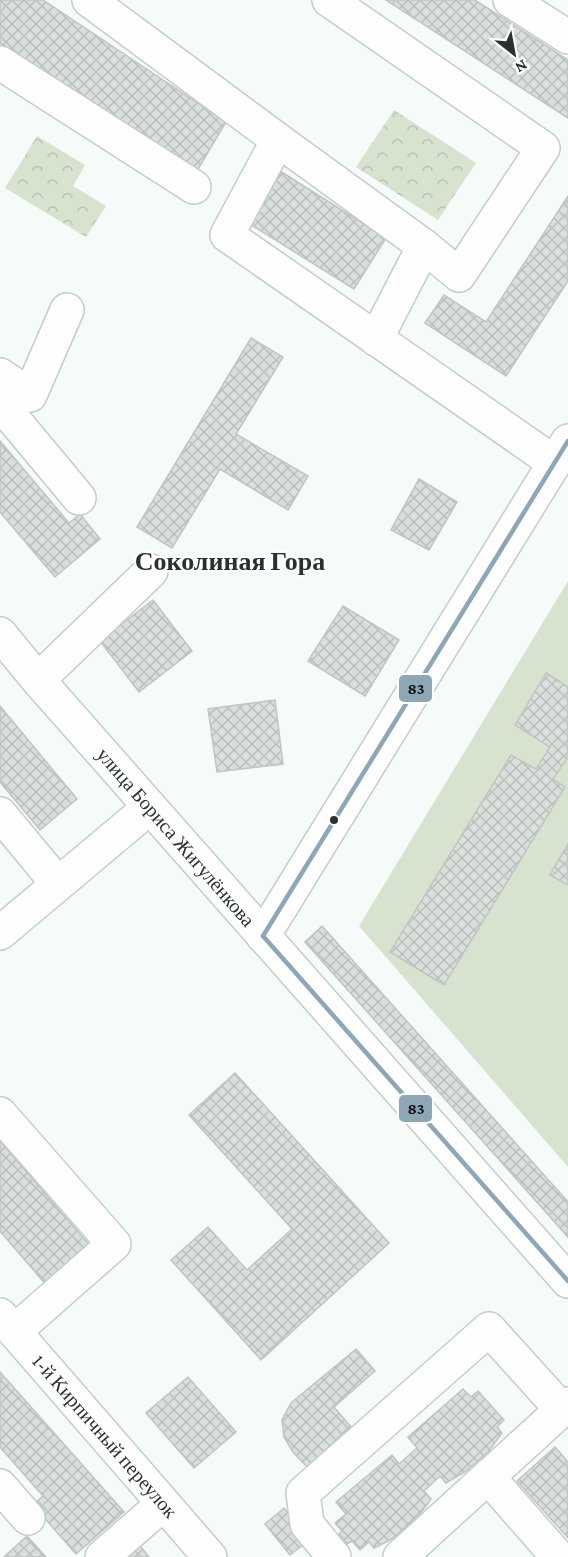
<svg xmlns="http://www.w3.org/2000/svg" width="568" height="1557" viewBox="0 0 568 1557" font-family="'Crimson Pro',serif">
  <style>
    .forest { fill: url(#forest-crowns) }
    .pitch { fill: #d7e2cf }
    .building { fill: url(#building-cross-hatch); stroke: #c0c5c1; stroke-width: 1.5 }
    .lines { fill: none; stroke-linecap: round; stroke-linejoin: round }
    .minor-casing { stroke: #c5ccca; stroke-width: 36 }
    .minor { stroke: #fefefe; stroke-width: 33 }
    .bus-1-casing { stroke: #fff; stroke-width: 9 }
    .bus-1 { stroke: #8da7b6; stroke-width: 4.5 }
    .bus-dot { fill: #2a322f; stroke: #fff; stroke-width: 2 }
    .labels { text-anchor: middle; dominant-baseline: central; stroke-width: 4.5; stroke-linejoin: round; paint-order: stroke }
    .street-label { font-size: 20px; fill: #2a322f; stroke: #fff }
    .district-label { font-size: 26px; font-weight: bold; fill: #2a322f; stroke: #fff }
    .line-badge { stroke: #fff; stroke-width: 2 }
    .pale-badge-label { font-size: 16px; text-anchor: middle; font-weight: bold; fill: #111 }
  </style>
  <defs>
    <pattern id="forest-crowns" width="20" height="18" patternUnits="userSpaceOnUse" patternTransform="scale(1.5)"><rect width="20" height="18" fill="#d7e2cf"/><path d="M2 6a3 3 0 1 1 6 0M12 15a3 3 0 1 1 6 0" fill="none" stroke="#b9c2b2"/></pattern>
    <pattern id="building-cross-hatch" width="8" height="8" patternUnits="userSpaceOnUse" patternTransform="scale(1.5)"><rect width="8" height="8" fill="#d9dfdb"/><path d="M0 0l8 8M0 8l8-8" fill="none" stroke="#bac0bc"/></pattern>
  </defs>
  <rect width="100%" height="100%" fill="#f5fbf9"/>
  <g class="forest">
    <path d="M 394,110 L 476,163 L 438,220 L 356,167 Z"/>
    <path d="M 37,136 L 85,165 L 73,186 L 106,206 L 86,237 L 5,188 Z"/>
  </g>
  <path class="pitch" d="M 568,581 L 568,1167 L 359,926 Z"/>
  <g class="building">
    <path d="M 0,0 L 43,0 L 226,122 L 197,171 L 0,43 Z"/>
    <path d="M 386,0 L 475,0 L 568,60 L 568,118 Z"/>
    <path d="M 280,171 L 386,238 L 354,289 L 248,223 Z"/>
    <path d="M 568,196 L 568,281 L 506,376 L 425,323 L 444,295 L 486,322 Z"/>
    <path d="M 251,338 L 283,357 L 236,434 L 308,476 L 288,510 L 220,469 L 172,548 L 137,527 Z"/>
    <path d="M 0,441 L 69,523 L 80,514 L 100,539 L 55,577 L 0,512 Z"/>
    <path d="M 419,479 L 457,502 L 429,550 L 391,530 Z"/>
    <path d="M 153,600 L 192,651 L 139,692 L 100,641 Z"/>
    <path d="M 343,606 L 399,640 L 365,696 L 308,661 Z"/>
    <path d="M 546,673 L 568,687 L 568,757 L 553,779 L 565,787 L 444,985 L 390,952 L 511,755 L 536,769 L 550,747 L 515,725 Z"/>
    <path d="M 275,700 L 283,764 L 217,772 L 208,709 Z"/>
    <path d="M 0,706 L 77,799 L 40,830 L 0,782 Z"/>
    <path d="M 568,844 L 568,885 L 550,875 Z"/>
    <path d="M 322,926 L 568,1202 L 568,1237 L 305,942 Z"/>
    <path d="M 235,1073 L 389,1243 L 261,1360 L 171,1260 L 208,1227 L 247,1270 L 292,1229 L 189,1115 Z"/>
    <path d="M 0,1141 L 92,1248 L 47,1286 L 0,1231 Z"/>
    <path d="M 356,1349 L 375,1371 L 334,1407 L 351,1427 L 307,1467 L 293,1452 L 284,1437 L 282,1420 L 291,1403 Z"/>
    <path d="M 0,1372 L 124,1512 L 76,1554 L 33,1505 L 43,1496 L 0,1447 Z"/>
    <path d="M 188,1377 L 236,1432 L 194,1468 L 146,1413 Z"/>
    <path d="M 463,1389 L 471,1397 L 478,1391 L 504,1420 L 497,1427 L 502,1433 L 488,1452 L 465,1472 L 446,1483 L 440,1476 L 424,1491 L 431,1499 L 417,1518 L 394,1538 L 374,1548 L 369,1542 L 360,1550 L 352,1541 L 347,1544 L 339,1534 L 342,1531 L 335,1523 L 346,1514 L 336,1502 L 392,1455 L 399,1464 L 417,1448 L 408,1437 Z"/>
    <path d="M 555,1447 L 568,1462 L 568,1538 L 517,1481 Z"/>
    <path d="M 284,1508 L 309,1540 L 290,1555 L 265,1524 Z"/>
    <path d="M 27,1536 L 46,1557 L 4,1557 Z"/>
    <path d="M 136,1541 L 149,1557 L 117,1557 Z"/>
  </g>
  <g class="lines">
    <g class="minor-casing">
      <g id="minor">
        <path d="M 89,0 L 278,140"/>
        <path d="M 329,0 L 543,148 L 459,275 L 424,246 L 278,140 L 227,235 L 555,463"/>
        <path d="M 510,0 L 568,37"/>
        <path d="M 0,63 L 194,187"/>
        <path d="M 376,339 L 424,246"/>
        <path d="M 0,375 L 30,395 L 67,310"/>
        <path d="M 0,403 L 79,498"/>
        <path d="M 0,634 L 38,680 L 568,1281"/>
        <path d="M 38,680 L 151,571"/>
        <path d="M 0,814 L 58,884"/>
        <path d="M 0,933 L 150,807"/>
        <path d="M 263,936 L 568,441"/>
        <path d="M 0,1114 L 114,1244 L 15,1331"/>
        <path d="M 0,1315 L 210,1557"/>
        <path d="M 488,1477 L 558,1557"/>
        <path d="M 0,1486 L 28,1518"/>
        <path d="M 102,1557 L 163,1504"/>
        <path d="M 334,1557 L 307,1524 L 303,1493 L 489,1329 L 562,1410"/>
        <path d="M 400,1557 L 568,1404"/>
      </g>
    </g>
    <use href="#minor" class="minor"/>
    <g class="bus-1-casing">
      <g id="bus-1">
        <path d="M 263,936 L 568,441"/>
        <path d="M 263,936 L 568,1281"/>
      </g>
    </g>
    <use href="#bus-1" class="bus-1"/>
  </g>
  <circle class="bus-dot" cx="334" cy="820" r="5"/>
  <g class="labels">
    <g class="street-label">
      <text transform="translate(176 837) rotate(49)">улица Бориса Жигулёнкова</text>
      <text transform="translate(105 1436) rotate(49)">1-й Кирпичный переулок</text>
    </g>
    <g class="district-label">
      <text x="230" y="561">Соколиная Гора</text>
    </g>
  </g>
  <g class="line-badge">
    <rect x="398" y="674" width="35" height="29" rx="6" fill="#8da7b6"/>
    <rect x="398" y="1094" width="35" height="29" rx="6" fill="#8da7b6"/>
  </g>
  <g class="pale-badge-label">
    <text x="416" y="694">83</text>
    <text x="416" y="1114">83</text>
  </g>
  <g transform="translate(514 54) rotate(149)" stroke="#ffffff" stroke-width="4.5" paint-order="stroke">
  <path d="M0-4.5L10 22L0 15L-10 22Z" fill="#2a322f"/>
  <text y="-9" font-size="16" font-weight="bold" text-anchor="middle" fill="#2a322f">N</text>
  </g>
</svg>
